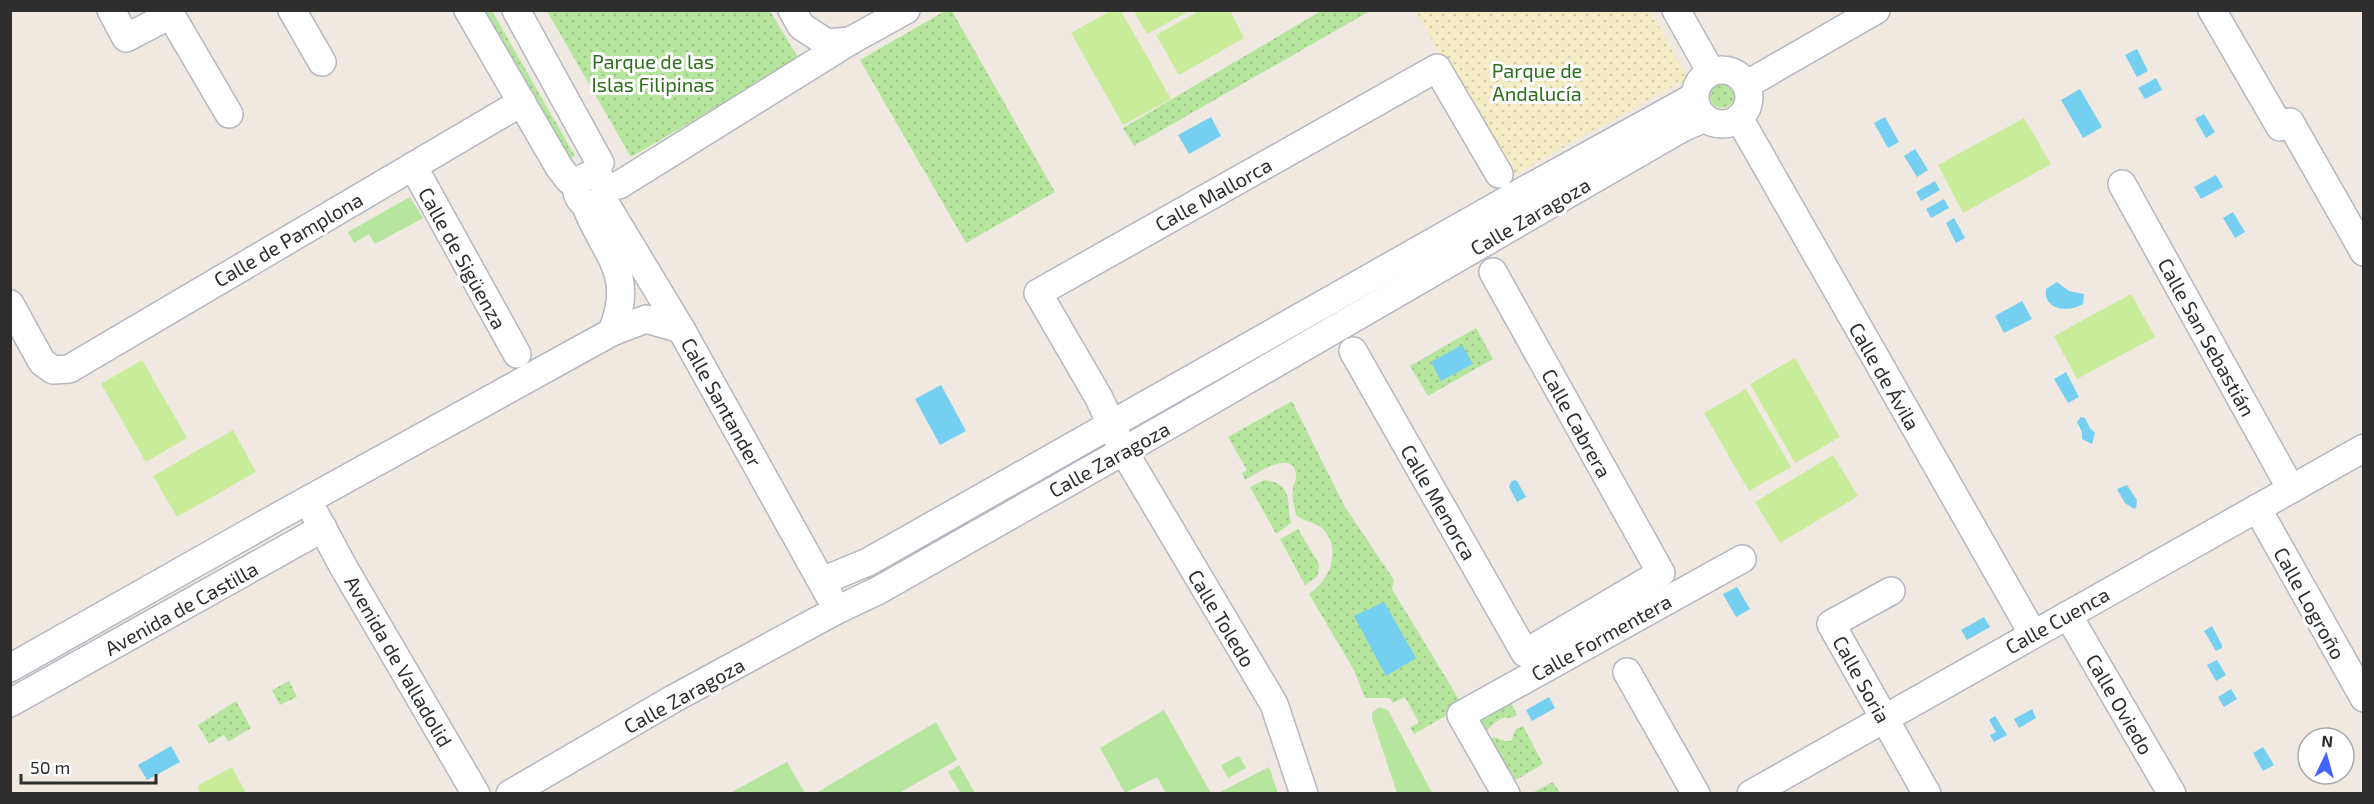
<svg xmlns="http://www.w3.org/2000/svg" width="2374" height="804" viewBox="0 0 2374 804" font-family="'Exo 2',sans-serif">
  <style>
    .grass { fill: url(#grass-dots) }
    .sand { fill: url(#sand-dots) }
    .garden { fill: #b6e59e }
    .pitch { fill: #c9ec9a }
    .water { fill: #75cff0 }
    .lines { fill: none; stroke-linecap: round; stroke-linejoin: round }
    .minor-casing { stroke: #b4b7c1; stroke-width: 30 }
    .minor { stroke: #fff; stroke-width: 27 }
    .labels { text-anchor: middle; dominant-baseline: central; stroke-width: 6; stroke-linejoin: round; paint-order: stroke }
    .park-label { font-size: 20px; fill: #2c6e1b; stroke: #fff }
    .street-label { font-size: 20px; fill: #2e2e2e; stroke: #fff }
  </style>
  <defs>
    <pattern id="grass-dots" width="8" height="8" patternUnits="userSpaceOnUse" patternTransform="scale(1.5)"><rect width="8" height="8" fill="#b6e59e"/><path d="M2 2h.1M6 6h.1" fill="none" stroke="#9dc588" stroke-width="1.8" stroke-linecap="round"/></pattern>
    <pattern id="sand-dots" width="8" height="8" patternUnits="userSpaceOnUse" patternTransform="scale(1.5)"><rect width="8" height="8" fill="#f3ecc5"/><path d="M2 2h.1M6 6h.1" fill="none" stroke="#d1cbaa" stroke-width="1.8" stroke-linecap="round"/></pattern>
  </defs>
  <rect width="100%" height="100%" fill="#efe9e1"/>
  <g class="grass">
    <path d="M 477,11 L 492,11 L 575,156 L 563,162 Z"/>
    <path d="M 547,11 L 770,11 L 799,59 L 631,157 Z"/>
    <path d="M 945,11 L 952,11 L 1055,192 L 966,243 L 860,60 Z"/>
    <path d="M 1321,11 L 1370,11 L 1134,146 L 1123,128 Z"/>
    <circle cx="1722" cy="96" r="12"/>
    <path d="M 1476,328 L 1493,359 L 1428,396 L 1410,366 Z"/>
    <path d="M 1292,401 L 1345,507 L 1394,580 L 1392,589 L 1463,706 L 1414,734 L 1410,727 L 1419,723 L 1405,697 L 1393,703 L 1390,698 L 1365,698 L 1354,670 L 1309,594 C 1329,581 1342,551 1324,530 C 1316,521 1305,523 1296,515 C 1294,506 1292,497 1293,487 C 1294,483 1297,479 1296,474 C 1293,448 1255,474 1245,480 L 1242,473 L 1247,470 L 1228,437 Z"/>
    <path d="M 1088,447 L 1094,457 L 870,584 L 865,575 Z"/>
    <path d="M 1264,480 C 1295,483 1286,504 1291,523 L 1276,534 L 1250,487 Z"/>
    <path d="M 1298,529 L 1319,564 L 1318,576 L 1305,585 L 1280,539 Z"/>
    <path d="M 289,681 L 297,697 L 280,705 L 272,690 Z"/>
    <path d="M 1506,692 L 1517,715 C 1512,719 1509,717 1503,718 C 1494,721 1490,728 1484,734 L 1472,711 Z"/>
    <path d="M 236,701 L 251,728 L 228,742 L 224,735 L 209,744 L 198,725 Z"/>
    <path d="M 1523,726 L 1543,764 L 1514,781 L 1489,741 L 1494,737 L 1505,741 L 1511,741 L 1516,729 Z"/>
    <path d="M 1553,782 L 1560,793 L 1532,793 Z"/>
  </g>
  <path class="sand" d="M 1416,11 L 1650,11 L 1688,78 L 1509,178 Z"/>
  <g class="garden">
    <path d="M 410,197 L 423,218 L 375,244 L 369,234 L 354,243 L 348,232 Z"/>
    <path d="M 1379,707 L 1388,710 L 1432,793 L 1397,793 L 1372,718 L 1372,713 Z"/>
    <path d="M 1164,710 L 1211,793 L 1166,793 L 1157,777 L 1125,793 L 1100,748 Z"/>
    <path d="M 936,722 L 957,760 L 899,793 L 816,793 Z"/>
    <path d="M 1239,756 L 1246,768 L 1228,778 L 1221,765 Z"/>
    <path d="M 787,762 L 805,793 L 730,793 Z"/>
    <path d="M 959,765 L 975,793 L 957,793 L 960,792 L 948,772 Z"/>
    <path d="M 1269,767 L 1278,793 L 1218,793 Z"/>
  </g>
  <g class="pitch">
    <path d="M 1112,10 L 1121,11 L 1171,99 L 1123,125 L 1071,33 Z"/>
    <path d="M 1230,10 L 1244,38 L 1179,75 L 1156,35 L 1199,11 Z"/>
    <path d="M 1134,11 L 1189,11 L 1147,34 Z"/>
    <path d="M 2024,118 L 2051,164 L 1963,213 L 1938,165 Z"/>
    <path d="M 2131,294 L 2155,337 L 2077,379 L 2054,336 Z"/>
    <path d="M 1795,358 L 1840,437 L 1795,463 L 1750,384 Z"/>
    <path d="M 142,360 L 187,438 L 146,462 L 101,384 Z"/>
    <path d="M 1746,389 L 1791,467 L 1749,491 L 1704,413 Z"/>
    <path d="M 233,430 L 256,472 L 177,517 L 153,476 Z"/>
    <path d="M 1833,455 L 1858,496 L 1780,543 L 1755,502 Z"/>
    <path d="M 232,767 L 246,793 L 200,793 L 197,786 Z"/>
  </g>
  <g class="water">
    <path d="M 2137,49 L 2148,71 L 2137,77 L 2125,55 Z"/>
    <path d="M 2156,78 L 2162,90 L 2145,99 L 2138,88 Z"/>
    <path d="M 2080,89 L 2102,127 L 2083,138 L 2061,100 Z"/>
    <path d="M 2204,114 L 2215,132 L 2206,138 L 2195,119 Z"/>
    <path d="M 1211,117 L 1221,136 L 1189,154 L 1178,135 Z"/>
    <path d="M 1885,117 L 1899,142 L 1888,148 L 1874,123 Z"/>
    <path d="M 1915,149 L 1928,170 L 1917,177 L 1904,156 Z"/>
    <path d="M 2216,175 L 2223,187 L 2201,199 L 2194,187 Z"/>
    <path d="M 1935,181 L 1940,190 L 1921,201 L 1916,192 Z"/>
    <path d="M 1944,199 L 1949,208 L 1931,218 L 1926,209 Z"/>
    <path d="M 2233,212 L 2245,232 L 2235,238 L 2223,218 Z"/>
    <path d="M 1954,218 L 1965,238 L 1956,243 L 1946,223 Z"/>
    <path d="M 2057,282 L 2069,291 L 2084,294 L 2083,304 C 2068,313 2043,310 2046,289 Z"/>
    <path d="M 2022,301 L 2032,319 L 2004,333 L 1995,316 Z"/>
    <path d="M 1462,345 L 1473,364 L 1441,381 L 1431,362 Z"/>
    <path d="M 2066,372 L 2079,397 L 2068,403 L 2054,379 Z"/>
    <path d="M 941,385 L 966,431 L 940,445 L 915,399 Z"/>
    <path d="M 2081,417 L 2085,418 L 2090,428 L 2095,433 L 2092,444 L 2082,439 L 2082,432 L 2077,422 Z"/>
    <path d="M 1514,480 L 1517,481 L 1526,497 L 1517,502 L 1509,487 L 1511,482 Z"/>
    <path d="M 2127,485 L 2137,500 L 2136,508 L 2134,509 L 2125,503 L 2117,489 Z"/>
    <path d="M 1737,587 L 1750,609 L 1736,617 L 1723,594 Z"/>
    <path d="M 1384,602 L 1416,658 L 1386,676 L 1354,616 Z"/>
    <path d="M 1984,617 L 1990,627 L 1967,640 L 1961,630 Z"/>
    <path d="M 2212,626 L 2222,645 L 2222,648 L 2216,651 L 2204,631 Z"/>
    <path d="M 2217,660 L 2226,675 L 2216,681 L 2207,665 Z"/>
    <path d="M 2231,689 L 2237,699 L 2224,707 L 2218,697 Z"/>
    <path d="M 1549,697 L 1555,708 L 1532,721 L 1526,710 Z"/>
    <path d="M 2032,709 L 2036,718 L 2019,728 L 2014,719 Z"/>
    <path d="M 1995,716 L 2007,735 L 1994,742 L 1990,735 L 1996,732 L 1989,720 Z"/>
    <path d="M 171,746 L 180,762 L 147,780 L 138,765 Z"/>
    <path d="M 2263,747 L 2274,765 L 2263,771 L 2253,753 Z"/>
  </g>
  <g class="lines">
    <g class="minor-casing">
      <g id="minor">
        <path d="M 111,10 L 126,38 L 170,15"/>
        <path d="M 168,10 L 229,114"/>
        <path d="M 292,10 L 322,62"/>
        <path d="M 468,10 L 559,167 L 569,180 L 578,182"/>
        <path d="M 516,10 L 600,163 L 593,175"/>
        <path d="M 792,10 L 801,26 L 827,43 L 850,41"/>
        <path d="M 1676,10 L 1711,72"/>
        <path d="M 2212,10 L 2280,127 L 2290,122 L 2364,252"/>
        <circle cx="1722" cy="97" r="27"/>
        <path d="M 1746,85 L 1876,10"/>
        <path d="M 1739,118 L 2033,634"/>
        <path d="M 413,166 L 517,354"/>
        <path d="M 2122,184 L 2291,489"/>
        <path d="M 619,185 L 850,41 L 906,10"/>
        <path d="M 604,197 L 605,203 L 681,329 L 829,595"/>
        <path d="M 585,204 L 596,204 L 604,197 L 606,187 L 599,177 C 580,170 568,192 585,204 C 605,256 636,272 612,332"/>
        <path d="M 10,304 L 42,362 L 53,370 L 69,369 L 522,102"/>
        <path d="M 1353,351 L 1525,653 L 1661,573 L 1493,272"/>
        <path d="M 2257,508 L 2364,698"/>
        <path d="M 315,514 L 344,568 L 476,794"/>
        <path d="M 822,581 L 868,562 L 1516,195 L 1694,97"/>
        <path d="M 1891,591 L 1831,624 L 1927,794"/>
        <path d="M 2068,615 L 2172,794"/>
        <path d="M 10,668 L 277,517 L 612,332 L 646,319 L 681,329"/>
        <path d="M 1627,672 L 1696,794"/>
        <path d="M 10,703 L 323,528"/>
        <path d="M 510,794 L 673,699 L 837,610 L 879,590 L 1171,424 L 1682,128 L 1705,118"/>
        <path d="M 1304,794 L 1274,704 L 1123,450 L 1099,398 L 1038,293 L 1437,68 L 1499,174"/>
        <path d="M 1506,794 L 1461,715 L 1742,559"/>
        <path d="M 1751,794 L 2364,448"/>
      </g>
    </g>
    <use href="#minor" class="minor"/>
  </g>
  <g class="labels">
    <g class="park-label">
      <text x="653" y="61">Parque de las<tspan x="653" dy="23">Islas Filipinas</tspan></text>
      <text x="1537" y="70">Parque de<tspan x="1537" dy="23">Andalucía</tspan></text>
    </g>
    <g class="street-label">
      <text transform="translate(1213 194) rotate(-29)">Calle Mallorca</text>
      <text transform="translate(1530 216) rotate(-30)">Calle Zaragoza</text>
      <text transform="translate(288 239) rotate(-30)">Calle de Pamplona</text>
      <text transform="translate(463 258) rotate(61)">Calle de Sigüenza</text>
      <text transform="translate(2207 337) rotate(61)">Calle San Sebastián</text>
      <text transform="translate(1885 376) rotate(60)">Calle de Ávila</text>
      <text transform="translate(722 402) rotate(61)">Calle Santander</text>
      <text transform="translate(1577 423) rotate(61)">Calle Cabrera</text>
      <text transform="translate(1109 459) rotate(-29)">Calle Zaragoza</text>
      <text transform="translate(1439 502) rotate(60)">Calle Menorca</text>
      <text transform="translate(2310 603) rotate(61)">Calle Logroño</text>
      <text transform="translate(181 608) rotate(-29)">Avenida de Castilla</text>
      <text transform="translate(1222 618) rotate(59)">Calle Toledo</text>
      <text transform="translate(2057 620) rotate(-29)">Calle Cuenca</text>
      <text transform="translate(1601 637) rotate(-29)">Calle Formentera</text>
      <text transform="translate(399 661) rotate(60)">Avenida de Valladolid</text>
      <text transform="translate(1862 679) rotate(61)">Calle Soria</text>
      <text transform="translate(684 695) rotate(-29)">Calle Zaragoza</text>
      <text transform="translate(2120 704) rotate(60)">Calle Oviedo</text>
    </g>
  </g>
  <rect width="2374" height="804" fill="none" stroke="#2e2e2e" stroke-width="24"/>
  <g transform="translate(2326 756) rotate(5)"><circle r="28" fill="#ffffff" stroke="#ababab" stroke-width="1.5"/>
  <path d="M0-4.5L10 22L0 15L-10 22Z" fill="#4264fb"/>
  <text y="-9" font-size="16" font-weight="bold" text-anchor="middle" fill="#2e2e2e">N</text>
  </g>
  <path d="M21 774v9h135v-9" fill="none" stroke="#2e2e2e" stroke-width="3"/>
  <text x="30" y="774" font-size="18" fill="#2e2e2e" stroke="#ffffff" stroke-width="4.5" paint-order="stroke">50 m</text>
</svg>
